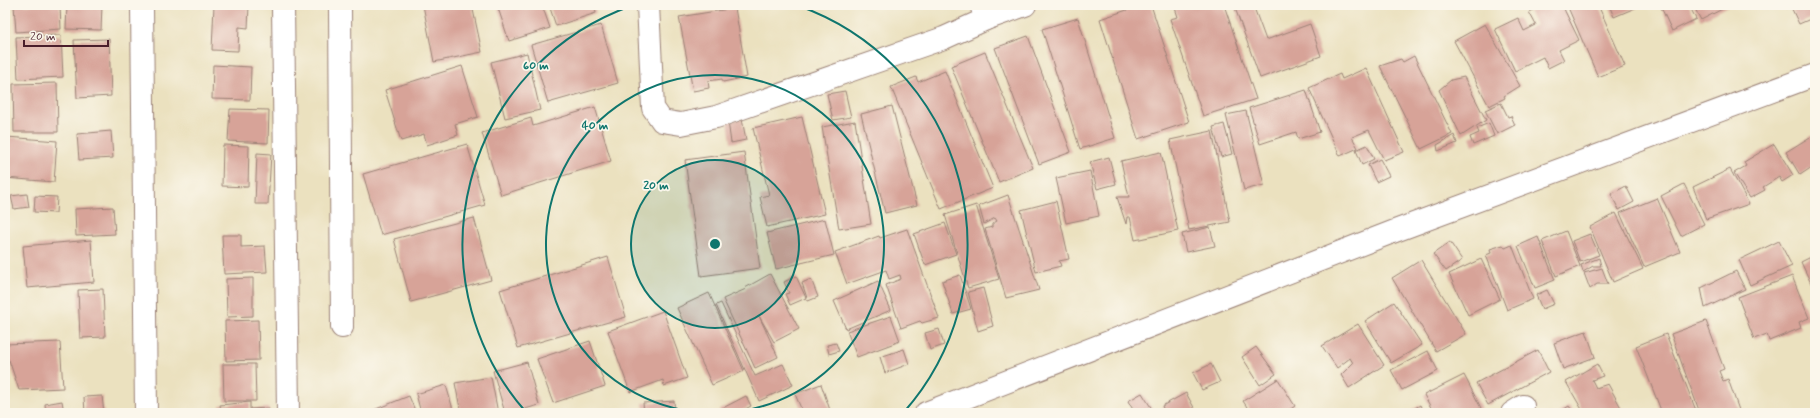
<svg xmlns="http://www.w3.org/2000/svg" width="1820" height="418" viewBox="0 0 1820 418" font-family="Mynerve,sans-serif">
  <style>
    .building { fill: #d7a398 }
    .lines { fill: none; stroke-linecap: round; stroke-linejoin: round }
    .minor-casing { stroke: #9a8075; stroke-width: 24 }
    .minor { stroke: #fff; stroke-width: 22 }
    .ring { fill: none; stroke: #0f766e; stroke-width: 2 }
    .centre { fill: #0f766e; stroke: #fbf7ec; stroke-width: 2 }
    .ring-label { font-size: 12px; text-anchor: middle; font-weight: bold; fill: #0f766e; stroke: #fbf7ec; stroke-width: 3.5; stroke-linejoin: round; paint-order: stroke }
  </style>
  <rect width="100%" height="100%" fill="#fbf7ec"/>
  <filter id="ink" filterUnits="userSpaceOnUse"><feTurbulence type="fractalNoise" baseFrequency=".025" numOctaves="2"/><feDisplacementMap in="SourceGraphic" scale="8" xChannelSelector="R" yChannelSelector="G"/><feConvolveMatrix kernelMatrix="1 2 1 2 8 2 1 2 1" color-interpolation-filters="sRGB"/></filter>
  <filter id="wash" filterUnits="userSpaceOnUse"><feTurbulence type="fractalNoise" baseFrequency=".012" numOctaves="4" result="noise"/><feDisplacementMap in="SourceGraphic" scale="16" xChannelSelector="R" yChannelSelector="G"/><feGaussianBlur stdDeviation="0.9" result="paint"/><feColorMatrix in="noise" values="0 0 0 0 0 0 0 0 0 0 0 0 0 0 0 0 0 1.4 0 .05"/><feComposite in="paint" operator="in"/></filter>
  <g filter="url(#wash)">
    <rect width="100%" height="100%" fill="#ebe1bf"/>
    <g id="blocks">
      <g class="building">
        <path d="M 14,5 L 60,5 L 61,29 L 16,32 Z"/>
        <path d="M 67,5 L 102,5 L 101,30 L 66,29 Z"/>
        <path d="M 214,5 L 249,5 L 248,28 L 239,27 L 238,51 L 212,50 Z"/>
        <path d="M 423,5 L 472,5 L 482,52 L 434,62 Z"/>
        <path d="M 497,5 L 542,5 L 550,28 L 509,41 Z"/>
        <path d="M 549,5 L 594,5 L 596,13 L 556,26 Z"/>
        <path d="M 1142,5 L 1151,5 L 1189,122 L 1138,139 L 1100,19 Z"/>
        <path d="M 1174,5 L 1224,5 L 1256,99 L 1203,116 L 1170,19 L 1178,17 Z"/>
        <path d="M 1234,5 L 1253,5 L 1266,40 L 1310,24 L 1321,56 L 1260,78 Z"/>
        <path d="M 1545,5 L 1562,5 L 1579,40 L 1559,50 L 1564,60 L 1548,68 L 1543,57 L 1515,71 L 1495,29 L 1518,18 L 1524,31 L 1536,25 L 1529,12 Z"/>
        <path d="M 1567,5 L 1598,5 L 1625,66 L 1598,77 Z"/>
        <path d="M 1609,5 L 1642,5 L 1614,17 Z"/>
        <path d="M 1660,5 L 1689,5 L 1696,19 L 1672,31 Z"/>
        <path d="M 1693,5 L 1730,5 L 1701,20 Z"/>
        <path d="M 1790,5 L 1815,5 L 1815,17 L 1799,24 Z"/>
        <path d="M 735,8 L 747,77 L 723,82 L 722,79 L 708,81 L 709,88 L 693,91 L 679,17 Z"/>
        <path d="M 1078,18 L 1115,138 L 1080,149 L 1042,29 Z"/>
        <path d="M 1485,24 L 1520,86 L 1504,96 L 1505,98 L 1489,106 L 1454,41 Z"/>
        <path d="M 601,25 L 618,83 L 548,103 L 531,45 Z"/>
        <path d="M 61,35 L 63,77 L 18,79 L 16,37 Z"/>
        <path d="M 1028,36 L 1071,152 L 1039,164 L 995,48 Z"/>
        <path d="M 109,39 L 111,96 L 77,98 L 74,40 Z"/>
        <path d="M 985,52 L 1033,168 L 999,182 L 951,66 Z"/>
        <path d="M 527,53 L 540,110 L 505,118 L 491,62 Z"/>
        <path d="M 1414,56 L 1452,134 L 1421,149 L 1380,66 L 1401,59 L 1403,62 Z"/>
        <path d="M 213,65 L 251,67 L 250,100 L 212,99 Z"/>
        <path d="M 462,66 L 478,117 L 455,124 L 458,135 L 427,145 L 424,134 L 401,141 L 385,90 Z"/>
        <path d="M 1366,68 L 1404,152 L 1384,160 L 1369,130 L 1352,137 L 1358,148 L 1340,156 L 1309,88 L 1340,74 L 1342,79 Z"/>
        <path d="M 945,71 L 993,188 L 941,209 L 891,87 L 916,77 L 918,82 Z"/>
        <path d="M 1464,77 L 1486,120 L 1461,136 L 1439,90 L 1451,80 Z"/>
        <path d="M 57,83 L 58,132 L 14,132 L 13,84 Z"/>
        <path d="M 1306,90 L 1320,132 L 1298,139 L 1296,132 L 1260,144 L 1249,108 Z"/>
        <path d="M 845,91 L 851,117 L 833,120 L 827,94 Z"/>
        <path d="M 1501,103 L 1508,117 L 1511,116 L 1515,125 L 1497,134 L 1485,110 Z"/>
        <path d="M 892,106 L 917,205 L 885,213 L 861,114 Z"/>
        <path d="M 595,107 L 611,161 L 501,195 L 482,133 L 531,118 L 533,126 Z"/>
        <path d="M 230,109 L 269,110 L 268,143 L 228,141 Z"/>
        <path d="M 1246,111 L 1264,185 L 1244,190 L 1226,115 Z"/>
        <path d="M 802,117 L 825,214 L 767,227 L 760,197 L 769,195 L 753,128 Z"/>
        <path d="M 742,119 L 746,140 L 731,143 L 728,121 Z"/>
        <path d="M 855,121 L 871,224 L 839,229 L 822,127 Z"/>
        <path d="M 1489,123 L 1494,136 L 1473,145 L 1470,137 L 1479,133 L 1477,128 Z"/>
        <path d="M 1224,124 L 1232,154 L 1221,157 L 1213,127 Z"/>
        <path d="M 111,131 L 113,158 L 79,160 L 77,134 Z"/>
        <path d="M 1212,131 L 1230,222 L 1189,230 L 1170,140 Z"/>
        <path d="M 1815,134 L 1815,165 L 1800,175 L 1786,152 Z"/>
        <path d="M 1454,135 L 1457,143 L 1438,151 L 1437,145 Z"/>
        <path d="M 7,137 L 57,141 L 54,182 L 5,178 Z"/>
        <path d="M 467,144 L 485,205 L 381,235 L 363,174 Z"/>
        <path d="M 1774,144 L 1793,175 L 1782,182 L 1779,177 L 1763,187 L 1765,190 L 1750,198 L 1734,173 L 1746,166 L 1744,162 Z"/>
        <path d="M 223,145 L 249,146 L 248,187 L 222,186 Z"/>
        <path d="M 1367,145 L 1374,159 L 1362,165 L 1356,150 Z"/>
        <path d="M 744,152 L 760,268 L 701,276 L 685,160 Z"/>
        <path d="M 1161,152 L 1178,231 L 1135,240 L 1130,217 L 1127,217 L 1126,224 L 1117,197 L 1129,197 L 1121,161 Z"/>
        <path d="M 257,153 L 271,154 L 268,204 L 255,204 Z"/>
        <path d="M 1109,157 L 1116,184 L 1097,189 L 1090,162 Z"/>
        <path d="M 1380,159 L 1389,176 L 1376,182 L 1368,165 Z"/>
        <path d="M 1730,169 L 1749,204 L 1706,219 L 1693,187 Z"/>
        <path d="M 1090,171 L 1099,216 L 1066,223 L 1056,178 Z"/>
        <path d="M 1684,184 L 1704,224 L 1681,236 L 1661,196 Z"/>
        <path d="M 1626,186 L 1634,202 L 1619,210 L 1611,194 Z"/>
        <path d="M 27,194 L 29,207 L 14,209 L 11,196 Z"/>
        <path d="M 1008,195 L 1039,290 L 1006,298 L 985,229 L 992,227 L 992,224 L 997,221 L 995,218 L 984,224 L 979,206 Z"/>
        <path d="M 35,196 L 57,197 L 56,213 L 34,212 Z"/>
        <path d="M 1657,198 L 1680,252 L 1644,267 L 1620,213 Z"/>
        <path d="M 1056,201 L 1069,259 L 1059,261 L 1061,266 L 1036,272 L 1021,210 Z"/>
        <path d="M 976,205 L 999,279 L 968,288 L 945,215 Z"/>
        <path d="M 113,207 L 115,234 L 76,236 L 75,209 Z"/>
        <path d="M 1616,213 L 1643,269 L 1613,282 L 1590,227 Z"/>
        <path d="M 474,218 L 491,280 L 411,302 L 394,239 Z"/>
        <path d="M 825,219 L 834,255 L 776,269 L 767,233 Z"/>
        <path d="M 945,223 L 956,254 L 925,265 L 914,234 Z"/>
        <path d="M 1210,227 L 1215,246 L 1186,252 L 1182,234 Z"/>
        <path d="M 907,229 L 939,318 L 922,323 L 920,321 L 901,328 L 886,285 L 901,279 L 900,275 L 889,279 L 886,270 L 847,284 L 835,252 L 879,236 L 880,238 Z"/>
        <path d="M 1566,231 L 1580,266 L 1556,276 L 1542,241 Z"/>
        <path d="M 1590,234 L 1599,255 L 1580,262 L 1572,241 Z"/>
        <path d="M 222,235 L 241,235 L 241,247 L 265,246 L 267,272 L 224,274 Z"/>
        <path d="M 1538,237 L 1555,280 L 1535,288 L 1518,246 Z"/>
        <path d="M 91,240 L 94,282 L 27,288 L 23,246 Z"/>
        <path d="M 1779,241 L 1792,266 L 1750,285 L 1739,260 Z"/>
        <path d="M 1450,242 L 1462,260 L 1446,271 L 1433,254 Z"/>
        <path d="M 1503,245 L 1505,248 L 1512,245 L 1533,299 L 1507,310 L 1486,255 L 1491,253 L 1490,249 Z"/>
        <path d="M 1815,255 L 1815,292 L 1801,262 Z"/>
        <path d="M 608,257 L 626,317 L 518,348 L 500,290 Z"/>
        <path d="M 1599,258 L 1601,266 L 1593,266 L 1583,272 L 1581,265 Z"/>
        <path d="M 1481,259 L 1500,299 L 1468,315 L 1449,274 Z"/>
        <path d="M 1421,260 L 1466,334 L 1436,351 L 1392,278 Z"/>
        <path d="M 1602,268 L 1608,284 L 1597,284 L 1590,289 L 1584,273 Z"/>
        <path d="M 1736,271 L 1745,289 L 1705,308 L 1701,288 Z"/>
        <path d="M 770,274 L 799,329 L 774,342 L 759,316 L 778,357 L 755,368 L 723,299 L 746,289 L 745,288 Z"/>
        <path d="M 960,275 L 971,309 L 953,314 L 942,281 Z"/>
        <path d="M 796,276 L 806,298 L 790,305 L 785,294 L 789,293 L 784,282 Z"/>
        <path d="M 1792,276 L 1809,318 L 1799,322 L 1801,328 L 1769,341 L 1767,334 L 1754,339 L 1738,297 Z"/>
        <path d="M 253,278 L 253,316 L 227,317 L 226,279 Z"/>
        <path d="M 811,279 L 818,297 L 808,301 L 802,283 Z"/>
        <path d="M 878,281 L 891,310 L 846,329 L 834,301 Z"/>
        <path d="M 983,288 L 993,326 L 978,331 L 968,292 Z"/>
        <path d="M 103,289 L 105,337 L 80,338 L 78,290 Z"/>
        <path d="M 1547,290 L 1554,304 L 1542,309 L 1536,295 Z"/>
        <path d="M 709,293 L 744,371 L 712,385 L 677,308 Z"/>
        <path d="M 1394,302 L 1422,345 L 1391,363 L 1365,321 Z"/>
        <path d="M 721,303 L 755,376 L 783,364 L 793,385 L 759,401 L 716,305 Z"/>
        <path d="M 663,311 L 687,378 L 664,386 L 663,380 L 630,392 L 608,331 Z"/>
        <path d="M 891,316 L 900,341 L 857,357 L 847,331 Z"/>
        <path d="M 258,320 L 259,360 L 226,361 L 225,321 Z"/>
        <path d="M 1706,321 L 1724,369 L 1719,371 L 1723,381 L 1728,379 L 1740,413 L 1700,413 L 1671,334 Z"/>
        <path d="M 1358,324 L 1384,365 L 1349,388 L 1341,375 L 1353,363 L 1350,358 L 1337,368 L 1322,346 Z"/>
        <path d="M 939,329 L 944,345 L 930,350 L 925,333 Z"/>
        <path d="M 1586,331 L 1595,357 L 1563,369 L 1554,343 Z"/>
        <path d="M 1666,334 L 1697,413 L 1662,413 L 1636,346 Z"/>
        <path d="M 590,341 L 605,386 L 553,403 L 537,359 Z"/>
        <path d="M 60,342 L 63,388 L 19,390 L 9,360 L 5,361 L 5,344 Z"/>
        <path d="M 836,343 L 839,351 L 829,354 L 827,345 Z"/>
        <path d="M 1256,347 L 1276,374 L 1260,385 L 1242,357 Z"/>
        <path d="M 904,349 L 909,364 L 885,373 L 880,357 Z"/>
        <path d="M 1538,350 L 1549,372 L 1488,405 L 1476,383 Z"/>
        <path d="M 1428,351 L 1438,371 L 1402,390 L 1391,370 Z"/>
        <path d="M 527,362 L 539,405 L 511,413 L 505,413 L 493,371 Z"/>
        <path d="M 223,364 L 255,364 L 256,401 L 224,401 Z"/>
        <path d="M 1211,364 L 1220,382 L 1202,390 L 1193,373 Z"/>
        <path d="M 1597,364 L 1603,376 L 1592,380 L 1596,388 L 1608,384 L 1624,413 L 1584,413 L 1566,382 Z"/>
        <path d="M 1464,375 L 1481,408 L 1477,410 L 1479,413 L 1434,413 L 1424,395 Z"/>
        <path d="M 491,377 L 498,413 L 461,413 L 455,383 Z"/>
        <path d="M 1278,379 L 1295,406 L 1285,413 L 1251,413 L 1243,401 Z"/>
        <path d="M 821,384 L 831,413 L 803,413 L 795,394 Z"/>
        <path d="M 446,385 L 454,413 L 421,413 L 416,394 Z"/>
        <path d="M 1142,393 L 1152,409 L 1146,413 L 1135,413 L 1128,401 Z"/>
        <path d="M 1186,393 L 1197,413 L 1165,413 L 1162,406 Z"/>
        <path d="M 102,396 L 104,413 L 85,413 L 84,397 Z"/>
        <path d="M 409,396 L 416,413 L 366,413 Z"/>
        <path d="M 746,396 L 751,406 L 738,413 L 720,413 L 719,410 Z"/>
        <path d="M 62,401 L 64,413 L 46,413 L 45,404 Z"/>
        <path d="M 674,401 L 675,413 L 644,413 L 643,403 Z"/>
        <path d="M 250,402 L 250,409 L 269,408 L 269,413 L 221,413 L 220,405 Z"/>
        <path d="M 1420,405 L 1424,413 L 1407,413 Z"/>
        <path d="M 1569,406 L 1574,413 L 1558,413 Z"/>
      </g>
    </g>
  </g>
  <g filter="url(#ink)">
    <use href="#blocks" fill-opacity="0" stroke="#9a8075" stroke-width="1"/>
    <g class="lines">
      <g class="minor-casing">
        <g id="minor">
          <path d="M 142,5 L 146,413"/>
          <path d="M 283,5 L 288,413"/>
          <path d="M 340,5 L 342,327"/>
          <path d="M 648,5 L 653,108 L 662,121 L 681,124 L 716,117 L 944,38 L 986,19 L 981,5"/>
          <path d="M 986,19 L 1025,5"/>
          <path d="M 926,413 L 1395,231 L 1815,75"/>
          <path d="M 1512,413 L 1523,406"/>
        </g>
      </g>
      <use href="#minor" class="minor"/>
    </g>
  </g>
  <circle cx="715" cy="244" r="84" fill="#0f766e" fill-opacity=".12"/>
  <g class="ring">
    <circle cx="715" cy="244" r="84"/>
    <path d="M714 413A169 169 0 1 1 716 413"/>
    <path d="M526 412A253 253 0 0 1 631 6M799 6A253 253 0 0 1 904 412"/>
  </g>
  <circle cx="715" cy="244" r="6" class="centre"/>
  <g class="ring-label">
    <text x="536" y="69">60 m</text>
    <text x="595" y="129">40 m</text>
    <text x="656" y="189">20 m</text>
  </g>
  <rect width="1820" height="418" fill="none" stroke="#fbf7ec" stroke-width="20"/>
  <path d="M24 40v6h84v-6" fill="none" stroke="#4a1f2b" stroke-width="2"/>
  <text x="30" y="40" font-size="12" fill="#4a1f2b" stroke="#fbf7ec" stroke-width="3" paint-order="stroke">20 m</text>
</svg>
